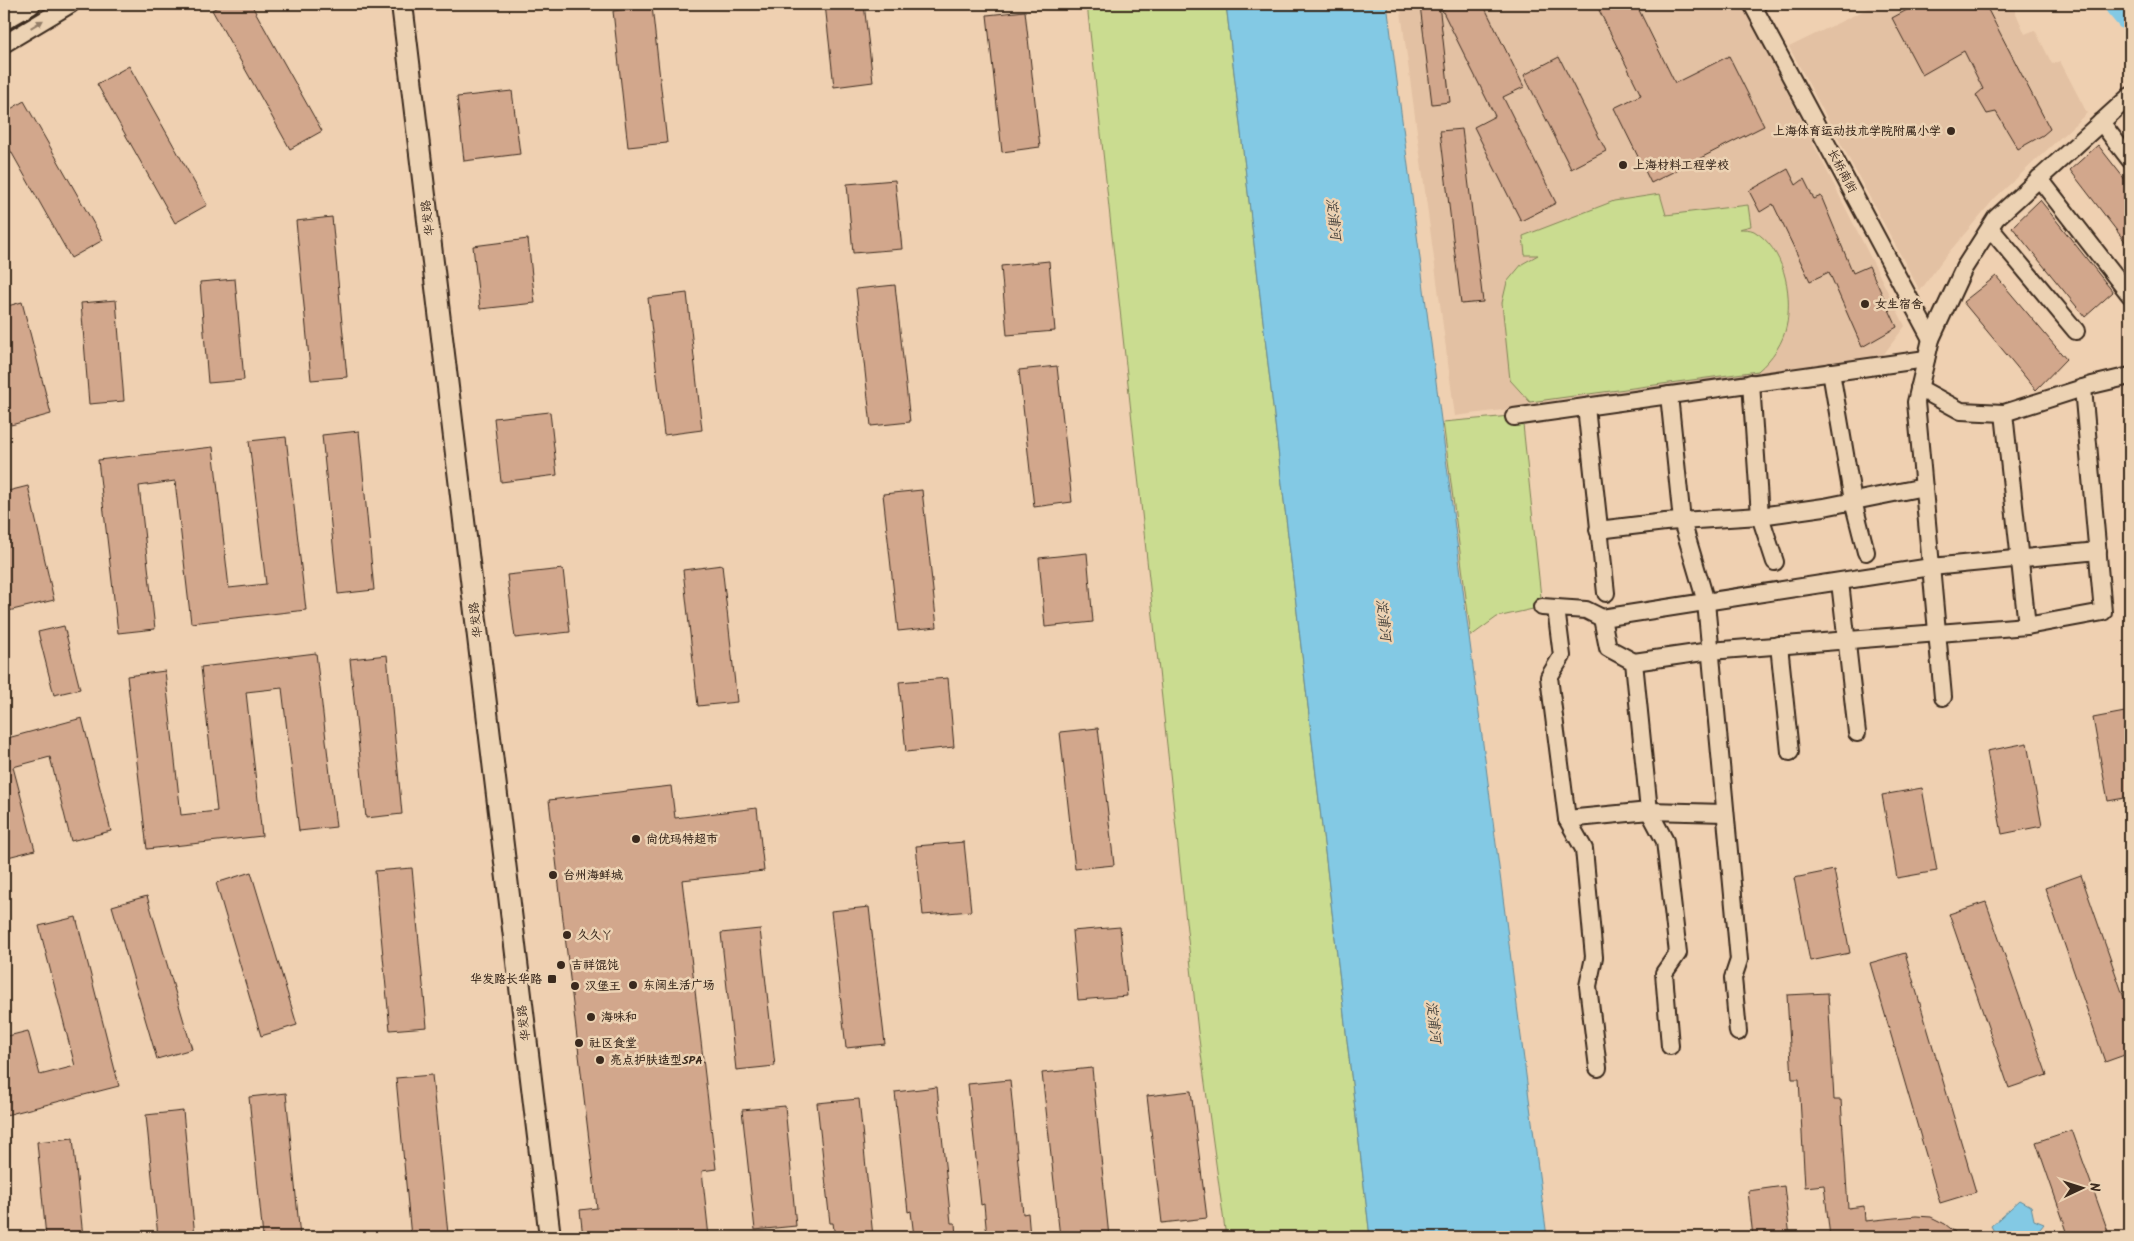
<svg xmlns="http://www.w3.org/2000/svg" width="2134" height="1241" viewBox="0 0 2134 1241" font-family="Kalam,'LXGW WenKai TC',sans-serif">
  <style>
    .built { fill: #e3c1a3 }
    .green { fill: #cadc90; stroke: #828357 }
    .water { fill: #83c9e4; stroke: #668995 }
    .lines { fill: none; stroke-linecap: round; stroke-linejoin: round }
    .river { stroke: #83c9e4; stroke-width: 31 }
    .building { fill: #d2a78c; stroke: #3b2a1e }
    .minor-casing { stroke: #3b2a1e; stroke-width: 20 }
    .tertiary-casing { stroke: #3b2a1e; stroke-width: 24 }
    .minor { stroke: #ecd2b3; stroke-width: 16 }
    .tertiary { stroke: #ecd2b3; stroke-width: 20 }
    .oneway { fill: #947e68 }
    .poi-dot { fill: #3b2a1e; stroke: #ecd2b3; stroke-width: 2 }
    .labels { text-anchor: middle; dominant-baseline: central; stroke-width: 5; stroke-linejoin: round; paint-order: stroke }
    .poi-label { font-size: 12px; font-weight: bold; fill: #3b2a1e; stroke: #ecd2b3; text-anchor: start }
    .street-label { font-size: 12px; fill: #3b2a1e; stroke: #ecd2b3 }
    .water-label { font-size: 14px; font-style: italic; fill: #46423c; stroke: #ecd2b3 }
  </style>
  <rect width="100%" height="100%" fill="#efd0b1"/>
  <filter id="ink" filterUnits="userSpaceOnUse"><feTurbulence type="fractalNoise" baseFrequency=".02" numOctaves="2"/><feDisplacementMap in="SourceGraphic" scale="10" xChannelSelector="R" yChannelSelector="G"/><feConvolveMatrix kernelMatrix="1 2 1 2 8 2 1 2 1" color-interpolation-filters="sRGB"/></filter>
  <g filter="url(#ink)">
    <g class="built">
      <path d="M 1400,4 L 1743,4 L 1905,326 L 1877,363 L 1455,416 Z"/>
      <path d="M 1877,4 L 1991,4 L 1993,8 L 2002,4 L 2012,4 L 2025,34 L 2035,30 L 2052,64 L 2060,61 L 2087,113 L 1995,198 L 1944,258 L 1920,291 L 1789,47 Z"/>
    </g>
    <g class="green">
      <path d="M 1087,4 L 1226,4 L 1370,1237 L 1226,1237 L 1198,1032 Z"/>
      <path d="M 1660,194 L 1666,215 L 1748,205 L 1751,226 L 1739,229 C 1743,229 1750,229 1754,231 C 1784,249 1792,291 1787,323 C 1784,342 1772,359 1758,371 L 1530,402 L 1510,380 L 1502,303 L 1507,282 L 1522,264 L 1538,255 L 1525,255 L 1523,236 L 1614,201 Z"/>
      <path d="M 1522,415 L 1542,607 L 1497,617 L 1471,636 L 1443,422 Z"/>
    </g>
    <g class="water">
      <path d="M 1226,4 L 1387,4 L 1547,1237 L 1370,1237 Z"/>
      <path d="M 2020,1200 L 2031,1206 L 2034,1220 L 2044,1224 L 2034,1237 L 1997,1237 L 1991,1226 Z"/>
    </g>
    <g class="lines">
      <path class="river" d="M 2120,4 L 2130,16"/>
    </g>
    <g class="building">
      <path d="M 223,4 L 251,4 L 322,131 L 290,149 L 212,10 Z"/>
      <path d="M 825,4 L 864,4 L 873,82 L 834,87 Z"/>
      <path d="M 1428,4 L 1439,4 L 1450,102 L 1432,104 L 1420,5 Z"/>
      <path d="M 1455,4 L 1483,4 L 1524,87 L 1503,97 L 1556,203 L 1521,221 L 1474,127 L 1495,116 L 1442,10 Z"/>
      <path d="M 1596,4 L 1636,4 L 1675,83 L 1729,56 L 1764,126 L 1651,183 L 1614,108 L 1641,95 Z"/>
      <path d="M 1918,4 L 1985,4 L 2050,129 L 2043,135 L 2018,149 L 1996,112 L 1987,114 L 1976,95 L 1983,89 L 1964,51 L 1922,75 L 1892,18 Z"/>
      <path d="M 652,6 L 667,143 L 628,147 L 613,11 Z"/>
      <path d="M 1025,11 L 1040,147 L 1002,152 L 987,15 Z"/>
      <path d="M 1559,57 L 1606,151 L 1571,169 L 1524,75 Z"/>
      <path d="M 129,66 L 207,205 L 175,223 L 97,84 Z"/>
      <path d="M 512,91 L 520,154 L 464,161 L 457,97 Z"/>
      <path d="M 24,101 L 103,240 L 71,258 L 4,139 L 4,113 Z"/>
      <path d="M 1462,129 L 1483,302 L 1461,304 L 1440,131 Z"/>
      <path d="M 2098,145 L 2130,186 L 2130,248 L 2070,170 Z"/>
      <path d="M 1788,169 L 1796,185 L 1804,179 L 1814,199 L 1821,196 L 1853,273 L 1869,266 L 1897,327 L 1862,347 L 1829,272 L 1810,281 L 1773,204 L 1760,212 L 1749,191 Z"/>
      <path d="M 895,180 L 902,249 L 853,253 L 847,184 Z"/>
      <path d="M 2040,200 L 2113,292 L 2085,317 L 2012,227 Z"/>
      <path d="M 332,217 L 347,377 L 311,380 L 296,221 Z"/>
      <path d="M 528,239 L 535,303 L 480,309 L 473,246 Z"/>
      <path d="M 1049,261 L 1055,331 L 1007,335 L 1001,266 Z"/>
      <path d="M 1996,276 L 2066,359 L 2036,390 L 1963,302 Z"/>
      <path d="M 235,279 L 244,380 L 208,383 L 200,282 Z"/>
      <path d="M 895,285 L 910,422 L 871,426 L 856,289 Z"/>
      <path d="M 687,293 L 702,430 L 664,435 L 648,298 Z"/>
      <path d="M 116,300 L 124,401 L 89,404 L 81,303 Z"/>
      <path d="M 22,302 L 51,414 L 11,425 L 4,396 L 4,307 Z"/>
      <path d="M 1057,366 L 1072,502 L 1034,507 L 1019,370 Z"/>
      <path d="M 550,412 L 557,475 L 501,482 L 494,418 Z"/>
      <path d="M 359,431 L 374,590 L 338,594 L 322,435 Z"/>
      <path d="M 286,437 L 306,610 L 191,623 L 175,481 L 139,486 L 155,629 L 118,633 L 98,460 L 213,447 L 229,588 L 266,584 L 249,441 Z"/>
      <path d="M 28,486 L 54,600 L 4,612 L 4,582 L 7,581 L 4,566 L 4,492 Z"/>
      <path d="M 922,490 L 937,627 L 898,631 L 883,494 Z"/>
      <path d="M 1087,553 L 1093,622 L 1045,627 L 1039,558 Z"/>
      <path d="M 722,565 L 737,702 L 698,706 L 683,570 Z"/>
      <path d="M 563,569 L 570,632 L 515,638 L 507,575 Z"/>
      <path d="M 64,626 L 80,689 L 54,695 L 38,632 Z"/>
      <path d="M 316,653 L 336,827 L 299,831 L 282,688 L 246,692 L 262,836 L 147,849 L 127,676 L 165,671 L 181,815 L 217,811 L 201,667 Z"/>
      <path d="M 387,655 L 402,814 L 366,818 L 350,659 Z"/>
      <path d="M 948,678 L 954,747 L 906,752 L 899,682 Z"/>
      <path d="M 2130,711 L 2130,797 L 2108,801 L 2093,718 Z"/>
      <path d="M 82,718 L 111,831 L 71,841 L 50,757 L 13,767 L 35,850 L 4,858 L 4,739 Z"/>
      <path d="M 1098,728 L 1114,865 L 1075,869 L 1060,732 Z"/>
      <path d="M 2027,743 L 2042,826 L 2002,834 L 1987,751 Z"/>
      <path d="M 671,786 L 675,818 L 757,808 L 764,871 L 682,880 L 716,1169 L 702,1171 L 709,1237 L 583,1237 L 580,1210 L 597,1208 L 549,800 Z"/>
      <path d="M 1922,788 L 1937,871 L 1897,878 L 1882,795 Z"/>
      <path d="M 964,842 L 971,911 L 923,915 L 916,846 Z"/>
      <path d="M 412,868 L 427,1027 L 390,1030 L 375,871 Z"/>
      <path d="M 1834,870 L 1850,953 L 1810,961 L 1794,878 Z"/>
      <path d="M 251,872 L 297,1025 L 261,1036 L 216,883 Z"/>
      <path d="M 2081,875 L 2130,1015 L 2130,1053 L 2105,1062 L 2045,888 Z"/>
      <path d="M 147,896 L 192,1049 L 157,1059 L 112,906 Z"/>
      <path d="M 1986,902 L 2047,1075 L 2009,1088 L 1949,914 Z"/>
      <path d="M 869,907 L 885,1044 L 846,1048 L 831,911 Z"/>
      <path d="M 76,917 L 119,1086 L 6,1115 L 4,1105 L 4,1037 L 28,1031 L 40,1075 L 75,1066 L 39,926 Z"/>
      <path d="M 1120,927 L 1127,996 L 1078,1000 L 1072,931 Z"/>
      <path d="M 760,929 L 775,1066 L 736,1070 L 721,933 Z"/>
      <path d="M 1905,953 L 1976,1192 L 1940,1203 L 1870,963 Z"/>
      <path d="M 1828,993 L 1834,1100 L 1841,1100 L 1848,1208 L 1864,1206 L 1865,1221 L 1916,1216 L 1931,1217 L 1945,1224 L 1961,1237 L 1830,1237 L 1824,1185 L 1805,1187 L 1799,1079 L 1792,1079 L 1787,995 Z"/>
      <path d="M 1092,1068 L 1109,1237 L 1060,1237 L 1042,1073 Z"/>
      <path d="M 432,1075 L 448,1234 L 411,1237 L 396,1078 Z"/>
      <path d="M 1010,1080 L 1023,1214 L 1028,1213 L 1030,1237 L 987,1237 L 984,1204 L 981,1205 L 968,1084 Z"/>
      <path d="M 937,1087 L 951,1223 L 955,1223 L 956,1237 L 914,1237 L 911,1211 L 908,1212 L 895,1092 Z"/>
      <path d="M 1191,1091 L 1207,1218 L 1162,1223 L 1147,1096 Z"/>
      <path d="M 286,1093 L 300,1237 L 263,1237 L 249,1097 Z"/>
      <path d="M 859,1099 L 873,1237 L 835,1237 L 833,1223 L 830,1223 L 817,1103 Z"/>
      <path d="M 785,1106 L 796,1226 L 755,1230 L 742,1110 Z"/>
      <path d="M 183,1111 L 195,1237 L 158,1237 L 146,1115 Z"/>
      <path d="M 2072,1130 L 2110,1237 L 2069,1237 L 2036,1142 Z"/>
      <path d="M 73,1138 L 83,1237 L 46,1237 L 37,1142 Z"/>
      <path d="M 1784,1186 L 1790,1237 L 1753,1237 L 1748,1191 Z"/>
    </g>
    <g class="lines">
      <g class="minor-casing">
        <g id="minor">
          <path d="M 1752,4 L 1931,339"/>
          <path d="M 4,44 L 71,4"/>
          <path d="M 2101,122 L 2130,160"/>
          <path d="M 2039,178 L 2130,295"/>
          <path d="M 1990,228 L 2076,331"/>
          <path d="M 1831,372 L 1853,501 L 1866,552"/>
          <path d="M 1751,383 L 1760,516 L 1775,562"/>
          <path d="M 1919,388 L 1961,411 L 2004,413 L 2092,385 L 2130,376"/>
          <path d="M 1669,395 L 1682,521 L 1706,602 L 1739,960 L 1733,978 L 1738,1032"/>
          <path d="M 1586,407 L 1606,593"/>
          <path d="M 2004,413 L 2027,626"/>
          <path d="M 1514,417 L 1926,359"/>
          <path d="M 1598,530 L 1665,522 L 1760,516 L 1824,507 L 1924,487"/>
          <path d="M 1840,582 L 1857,733"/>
          <path d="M 1542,607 L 1586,610 L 1602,618 L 1931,567 L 2098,551"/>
          <path d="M 1556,608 L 1562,656 L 1549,677 L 1567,819 L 1584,849 L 1594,957 L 1588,986 L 1598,1068"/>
          <path d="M 1602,618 L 1608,648 L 1634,662 L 1649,811 L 1665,841 L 1678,953 L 1664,973 L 1670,1046"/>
          <path d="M 1779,645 L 1790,752"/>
          <path d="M 1634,662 L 1710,651 L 2027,626 L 2103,612 L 2083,388"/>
          <path d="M 1943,697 L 1916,402 L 1931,339 L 1964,268 L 1996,218 L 2130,96"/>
          <path d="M 1567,819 L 1649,811 L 1725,813"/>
        </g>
      </g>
      <g class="tertiary-casing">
        <g id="tertiary">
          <path d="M 402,4 L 550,1237"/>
          <path d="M 4,19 L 30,4"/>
        </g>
      </g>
      <use href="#minor" class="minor"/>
      <use href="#tertiary" class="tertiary"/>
    </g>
    <defs><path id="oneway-solid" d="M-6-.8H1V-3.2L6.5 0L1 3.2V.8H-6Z" transform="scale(1.25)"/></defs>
    <use class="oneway" href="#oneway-solid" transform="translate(37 24) rotate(-31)"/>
  </g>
  <g class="poi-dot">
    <circle cx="1951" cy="131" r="5"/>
    <circle cx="1623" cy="165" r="5"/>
    <circle cx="1865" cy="304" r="5"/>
    <circle cx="636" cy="839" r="5"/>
    <circle cx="553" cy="875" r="5"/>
    <circle cx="567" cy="935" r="5"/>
    <circle cx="561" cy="965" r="5"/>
    <rect x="547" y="974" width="10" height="10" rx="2.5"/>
    <circle cx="633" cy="985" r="5"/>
    <circle cx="575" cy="986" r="5"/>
    <circle cx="591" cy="1017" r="5"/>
    <circle cx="579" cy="1043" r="5"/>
    <circle cx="600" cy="1060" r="5"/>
  </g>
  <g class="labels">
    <g class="poi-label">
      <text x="1941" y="131" text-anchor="end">上海体育运动技术学院附属小学</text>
      <text x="1633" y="165">上海材料工程学校</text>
      <text x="1875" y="304">女生宿舍</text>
      <text x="646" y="839">尚优玛特超市</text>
      <text x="563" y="875">台州海鲜城</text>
      <text x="577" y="935">久久丫</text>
      <text x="571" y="965">吉祥馄饨</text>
      <text x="542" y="979" text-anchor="end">华发路长华路</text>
      <text x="643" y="985">东阔生活广场</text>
      <text x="585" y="986">汉堡王</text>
      <text x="601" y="1017">海味和</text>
      <text x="589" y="1043">社区食堂</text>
      <text x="610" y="1060">亮点护肤造型SPA</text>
    </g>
    <g class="street-label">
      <text transform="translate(1842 171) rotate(62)">长桥南街</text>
      <text transform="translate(428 218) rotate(-97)">华发路</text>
      <text transform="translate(476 620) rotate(-97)">华发路</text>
      <text transform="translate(524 1023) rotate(-97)">华发路</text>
    </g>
    <g class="water-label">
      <text transform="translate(1333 219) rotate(83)">淀浦河</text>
      <text transform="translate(1383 620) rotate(83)">淀浦河</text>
      <text transform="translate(1433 1022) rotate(83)">淀浦河</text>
    </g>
  </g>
  <rect width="2134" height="1241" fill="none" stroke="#ecd2b3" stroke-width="20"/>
  <rect x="10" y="10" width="2114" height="1221" fill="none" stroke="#3b2a1e" stroke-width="2" filter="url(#ink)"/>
  <g transform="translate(2082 1188) rotate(86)" stroke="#ecd2b3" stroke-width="4" paint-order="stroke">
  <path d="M0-4L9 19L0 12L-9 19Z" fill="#3b2a1e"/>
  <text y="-8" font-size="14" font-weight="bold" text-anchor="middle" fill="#3b2a1e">N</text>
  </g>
</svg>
